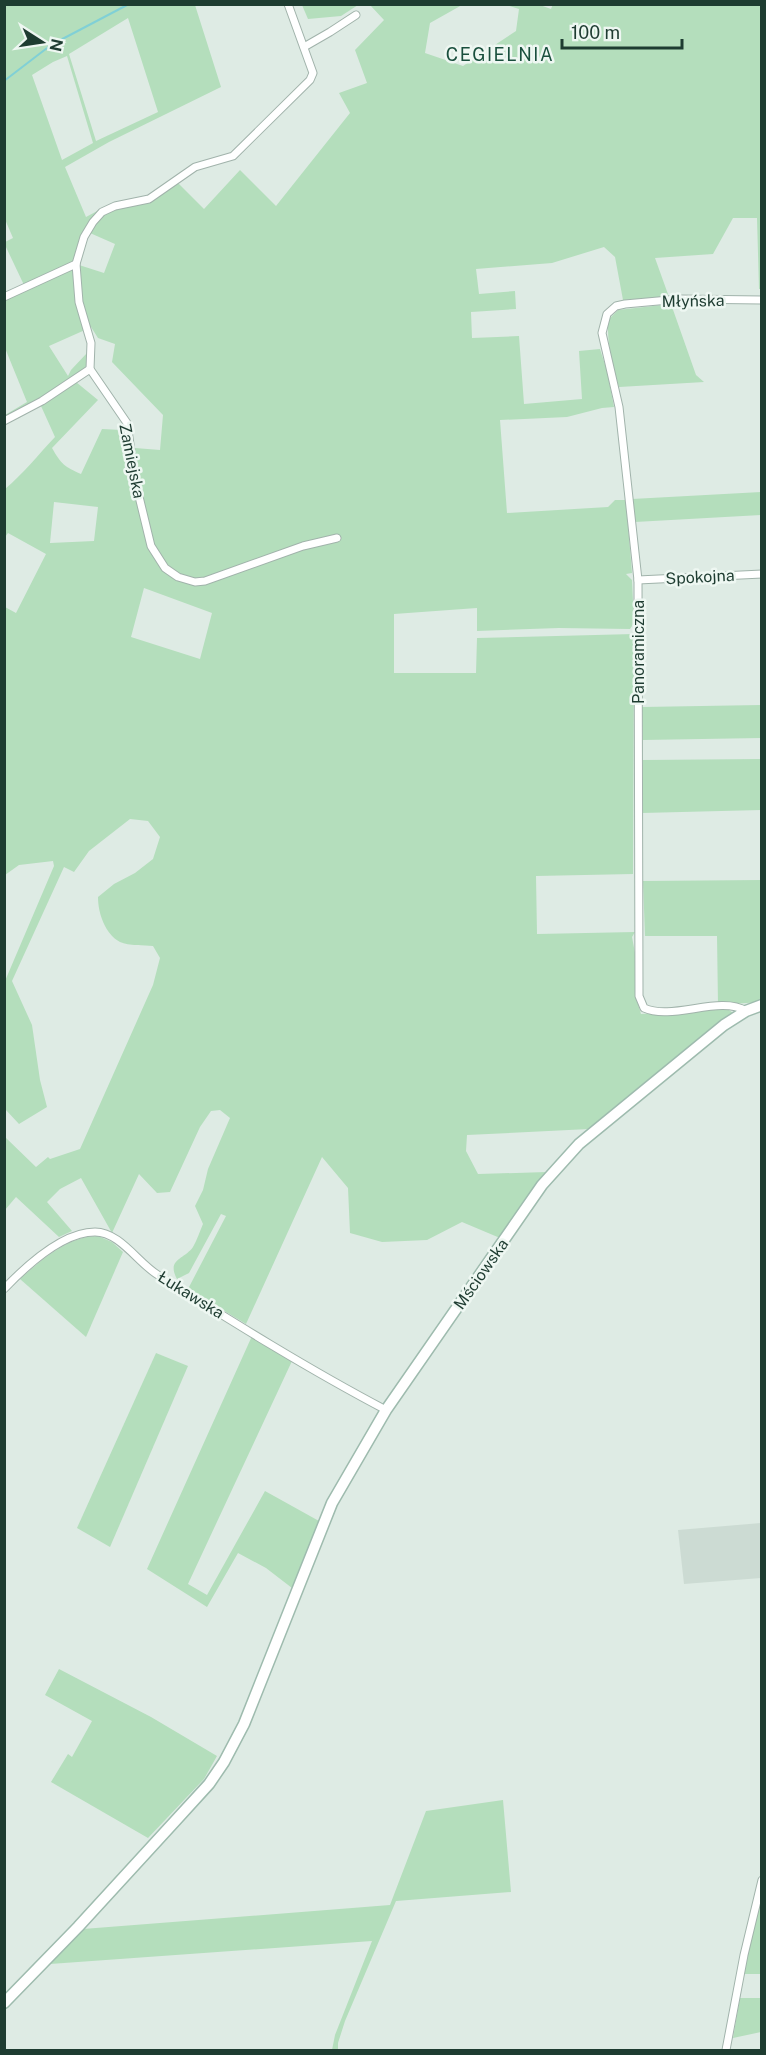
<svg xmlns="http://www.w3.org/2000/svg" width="766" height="2055" viewBox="0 0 766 2055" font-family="'Public Sans',sans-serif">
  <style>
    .built { fill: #ccdbd3 }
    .green { fill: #b4debc; fill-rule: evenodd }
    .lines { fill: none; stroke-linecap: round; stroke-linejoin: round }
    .stream { stroke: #80d0d6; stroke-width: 2 }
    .street-casing { stroke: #a1b3ab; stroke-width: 9 }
    .secondary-casing { stroke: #9ebbae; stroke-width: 13 }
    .street { stroke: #fff; stroke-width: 7 }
    .secondary { stroke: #fff; stroke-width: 10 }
    .labels { text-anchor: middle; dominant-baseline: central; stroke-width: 5; stroke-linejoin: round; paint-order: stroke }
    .street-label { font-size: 16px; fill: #1e3c31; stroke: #eef7f2 }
    .neighbourhood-label { font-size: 18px; letter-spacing: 1.5px; fill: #194f3d; stroke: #eef7f2 }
  </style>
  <rect width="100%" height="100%" fill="#deebe4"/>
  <path class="built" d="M 761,1523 L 761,1578 L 684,1584 L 678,1530 Z"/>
  <g class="green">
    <path d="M 553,4 L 761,5 L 761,289 L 759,289 L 757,218 L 733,218 L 713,254 L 655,258 L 669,297 L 623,300 L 615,257 L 604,247 L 552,263 L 476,269 L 479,294 L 515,291 L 516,309 L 471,312 L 472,338 L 519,336 L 524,404 L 582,399 L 579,351 L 600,349 L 607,371 L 614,407 L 602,408 L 567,417 L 500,420 L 507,513 L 608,507 L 615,500 L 626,500 L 632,573 L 626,574 L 632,580 L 634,623 L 630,629 L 559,628 L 477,631 L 477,608 L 394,614 L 394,673 L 476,673 L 477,638 L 634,634 L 633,874 L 536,876 L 537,934 L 635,932 L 632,937 L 635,953 L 635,994 L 641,1014 L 723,1009 L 729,1010 L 733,1013 L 589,1129 L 467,1135 L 466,1151 L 478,1174 L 547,1172 L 500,1238 L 462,1222 L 427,1240 L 382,1242 L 350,1233 L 348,1188 L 322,1157 L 246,1324 L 188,1289 L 226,1216 L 221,1214 L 189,1273 L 177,1279 C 166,1259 185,1259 193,1247 C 197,1240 200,1231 203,1224 L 195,1206 L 203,1190 L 208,1169 L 230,1118 L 220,1110 L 211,1111 L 200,1127 L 170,1192 L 157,1193 L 139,1174 L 112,1233 L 81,1178 L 60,1189 L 47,1202 L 72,1231 L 59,1237 L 16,1197 L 5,1210 L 5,1137 L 36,1167 L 48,1157 L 50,1159 L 80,1149 L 153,985 L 160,958 L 153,946 C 144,945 129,946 120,942 C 105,934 98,913 98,897 L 114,884 L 135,873 L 153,859 L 160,837 L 148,821 L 130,819 L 89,851 L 74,872 L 64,867 L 12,981 L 32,1025 L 40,1080 L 47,1107 L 19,1124 L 5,1109 L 5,981 L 54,866 L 53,861 L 19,865 L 5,875 L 5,607 L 16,613 L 46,554 L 8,533 L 5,537 L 5,489 C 23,474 38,455 55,437 L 41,406 L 76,382 L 98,400 L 52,448 C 61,464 65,467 81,474 L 102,429 L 121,430 L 135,448 L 160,450 L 163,415 L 112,362 L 115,344 L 98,338 L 91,327 L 89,328 L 79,299 L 79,265 L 104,273 L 115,244 L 90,233 L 92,218 L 80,239 L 74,262 L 38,277 L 24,285 L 5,245 L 5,242 L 13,238 L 4,217 L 4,5 L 195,5 L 221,87 L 109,142 L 65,167 L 86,217 L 103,208 L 155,193 L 173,178 L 204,209 L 240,170 L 276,206 L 350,113 L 339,93 L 367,83 L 355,50 L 384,20 L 370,5 L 462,5 L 430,23 L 425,53 L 463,66 L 516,31 L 519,9 L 506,5 L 540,5 L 551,9 ZM 128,18 L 158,112 L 96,141 L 69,54 ZM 67,56 L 93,143 L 62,160 L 32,75 L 53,62 ZM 54,502 L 98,507 L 94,541 L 50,543 ZM 144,588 L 212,613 L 200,659 L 131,637 Z"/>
    <path d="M 302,5 L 358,5 L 341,16 L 308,19 Z"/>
    <path d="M 74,267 L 74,292 L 85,330 L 49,346 L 68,376 L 71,370 L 87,353 L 90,352 C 88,359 88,365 83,370 C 65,388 27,406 5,419 L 5,415 L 27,402 L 5,348 L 4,300 Z"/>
    <path d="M 671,304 L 696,375 L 704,382 L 619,387 C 612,365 607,343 608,320 L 618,310 Z"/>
    <path d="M 761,492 L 761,515 L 635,522 L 632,499 Z"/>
    <path d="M 761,705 L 761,738 L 643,740 L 642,707 Z"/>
    <path d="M 761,759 L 761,810 L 642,813 L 643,760 Z"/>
    <path d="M 761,880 L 761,1002 L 718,1005 L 717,936 L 645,936 L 643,881 Z"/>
    <path d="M 98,1236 L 112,1242 L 123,1252 L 86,1337 L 20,1279 C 41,1260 68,1236 98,1236 Z"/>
    <path d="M 252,1336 L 292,1361 L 188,1584 L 207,1595 L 265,1491 L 319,1521 L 292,1588 L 266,1568 L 238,1553 L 207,1607 L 147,1569 Z"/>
    <path d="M 156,1353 L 188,1366 L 110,1547 L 77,1528 Z"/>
    <path d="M 59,1669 L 151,1717 L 217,1756 L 204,1779 L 148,1838 L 51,1782 L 68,1754 L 72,1757 L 92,1721 L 45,1695 Z"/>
    <path d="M 503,1800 L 511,1892 L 396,1901 L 345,2021 L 338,2043 L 338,2050 L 332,2050 L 335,2035 L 372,1941 L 50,1964 L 83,1929 L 390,1905 L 426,1811 Z"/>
    <path d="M 761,1892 L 761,1974 L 744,1974 Z"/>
    <path d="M 740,1998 L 761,1998 L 761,2032 L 733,2038 Z"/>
  </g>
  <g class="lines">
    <path class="stream" d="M 4,81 L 51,45 L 129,4"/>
    <g class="street-casing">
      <g id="street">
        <path d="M 288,4 L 313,73 L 310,80 L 233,156 L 195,167 L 149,199 L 115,206 L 102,212 L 93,222 L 84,237 L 76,264 L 79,302 L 91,343 L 90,369 L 127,423 L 135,480 L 151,546 L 165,568 L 178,577 L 195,582 L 205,581 L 303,546 L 337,538"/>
        <path d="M 304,47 L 330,32 L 356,15"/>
        <path d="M 4,297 L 76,264"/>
        <path d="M 4,421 L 42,401 L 90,369"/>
        <path d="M 638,580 L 762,574"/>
        <path d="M 746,1011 C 720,995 672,1021 644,1008 L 639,996 L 638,580 L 619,407 L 602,333 L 607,314 L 616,306 L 625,304 L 680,299 L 762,300"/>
        <path d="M 4,1289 C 25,1267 62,1232 95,1232 C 120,1232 138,1263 158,1275 C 233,1322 308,1369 386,1410"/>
        <path d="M 726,2050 L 744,1955 L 762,1880"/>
      </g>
    </g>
    <g class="secondary-casing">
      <path id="secondary" d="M 4,2003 L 78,1927 L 177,1819 L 209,1784 L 224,1762 L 244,1724 L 332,1503 L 386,1410 L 542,1185 L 579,1144 L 724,1025 L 746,1011 L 762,1005"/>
    </g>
    <use href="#street" class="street"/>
    <use href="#secondary" class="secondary"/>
  </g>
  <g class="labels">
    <g class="street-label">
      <text transform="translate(693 301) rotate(-1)">Młyńska</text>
      <text transform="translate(132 461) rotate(79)">Zamiejska</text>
      <text transform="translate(700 577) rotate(-3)">Spokojna</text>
      <text transform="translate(638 652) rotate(-90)">Panoramiczna</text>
      <text transform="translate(481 1274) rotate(-55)">Mściowska</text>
      <text transform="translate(191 1295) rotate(32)">Łukawska</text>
    </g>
    <g class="neighbourhood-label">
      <text x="500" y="54">CEGIELNIA</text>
    </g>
  </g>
  <rect width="766" height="2055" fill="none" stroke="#1e3c31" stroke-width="12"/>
  <g transform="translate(42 42) rotate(102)" stroke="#eef7f2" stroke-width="4.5" paint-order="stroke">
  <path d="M0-4.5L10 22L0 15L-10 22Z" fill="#1e3c31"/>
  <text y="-9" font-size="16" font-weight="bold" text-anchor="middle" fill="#1e3c31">N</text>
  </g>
  <path d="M562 39v9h120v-9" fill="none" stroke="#1e3c31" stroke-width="3"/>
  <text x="571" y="39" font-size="18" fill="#1e3c31" stroke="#eef7f2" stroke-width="4.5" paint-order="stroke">100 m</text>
</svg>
